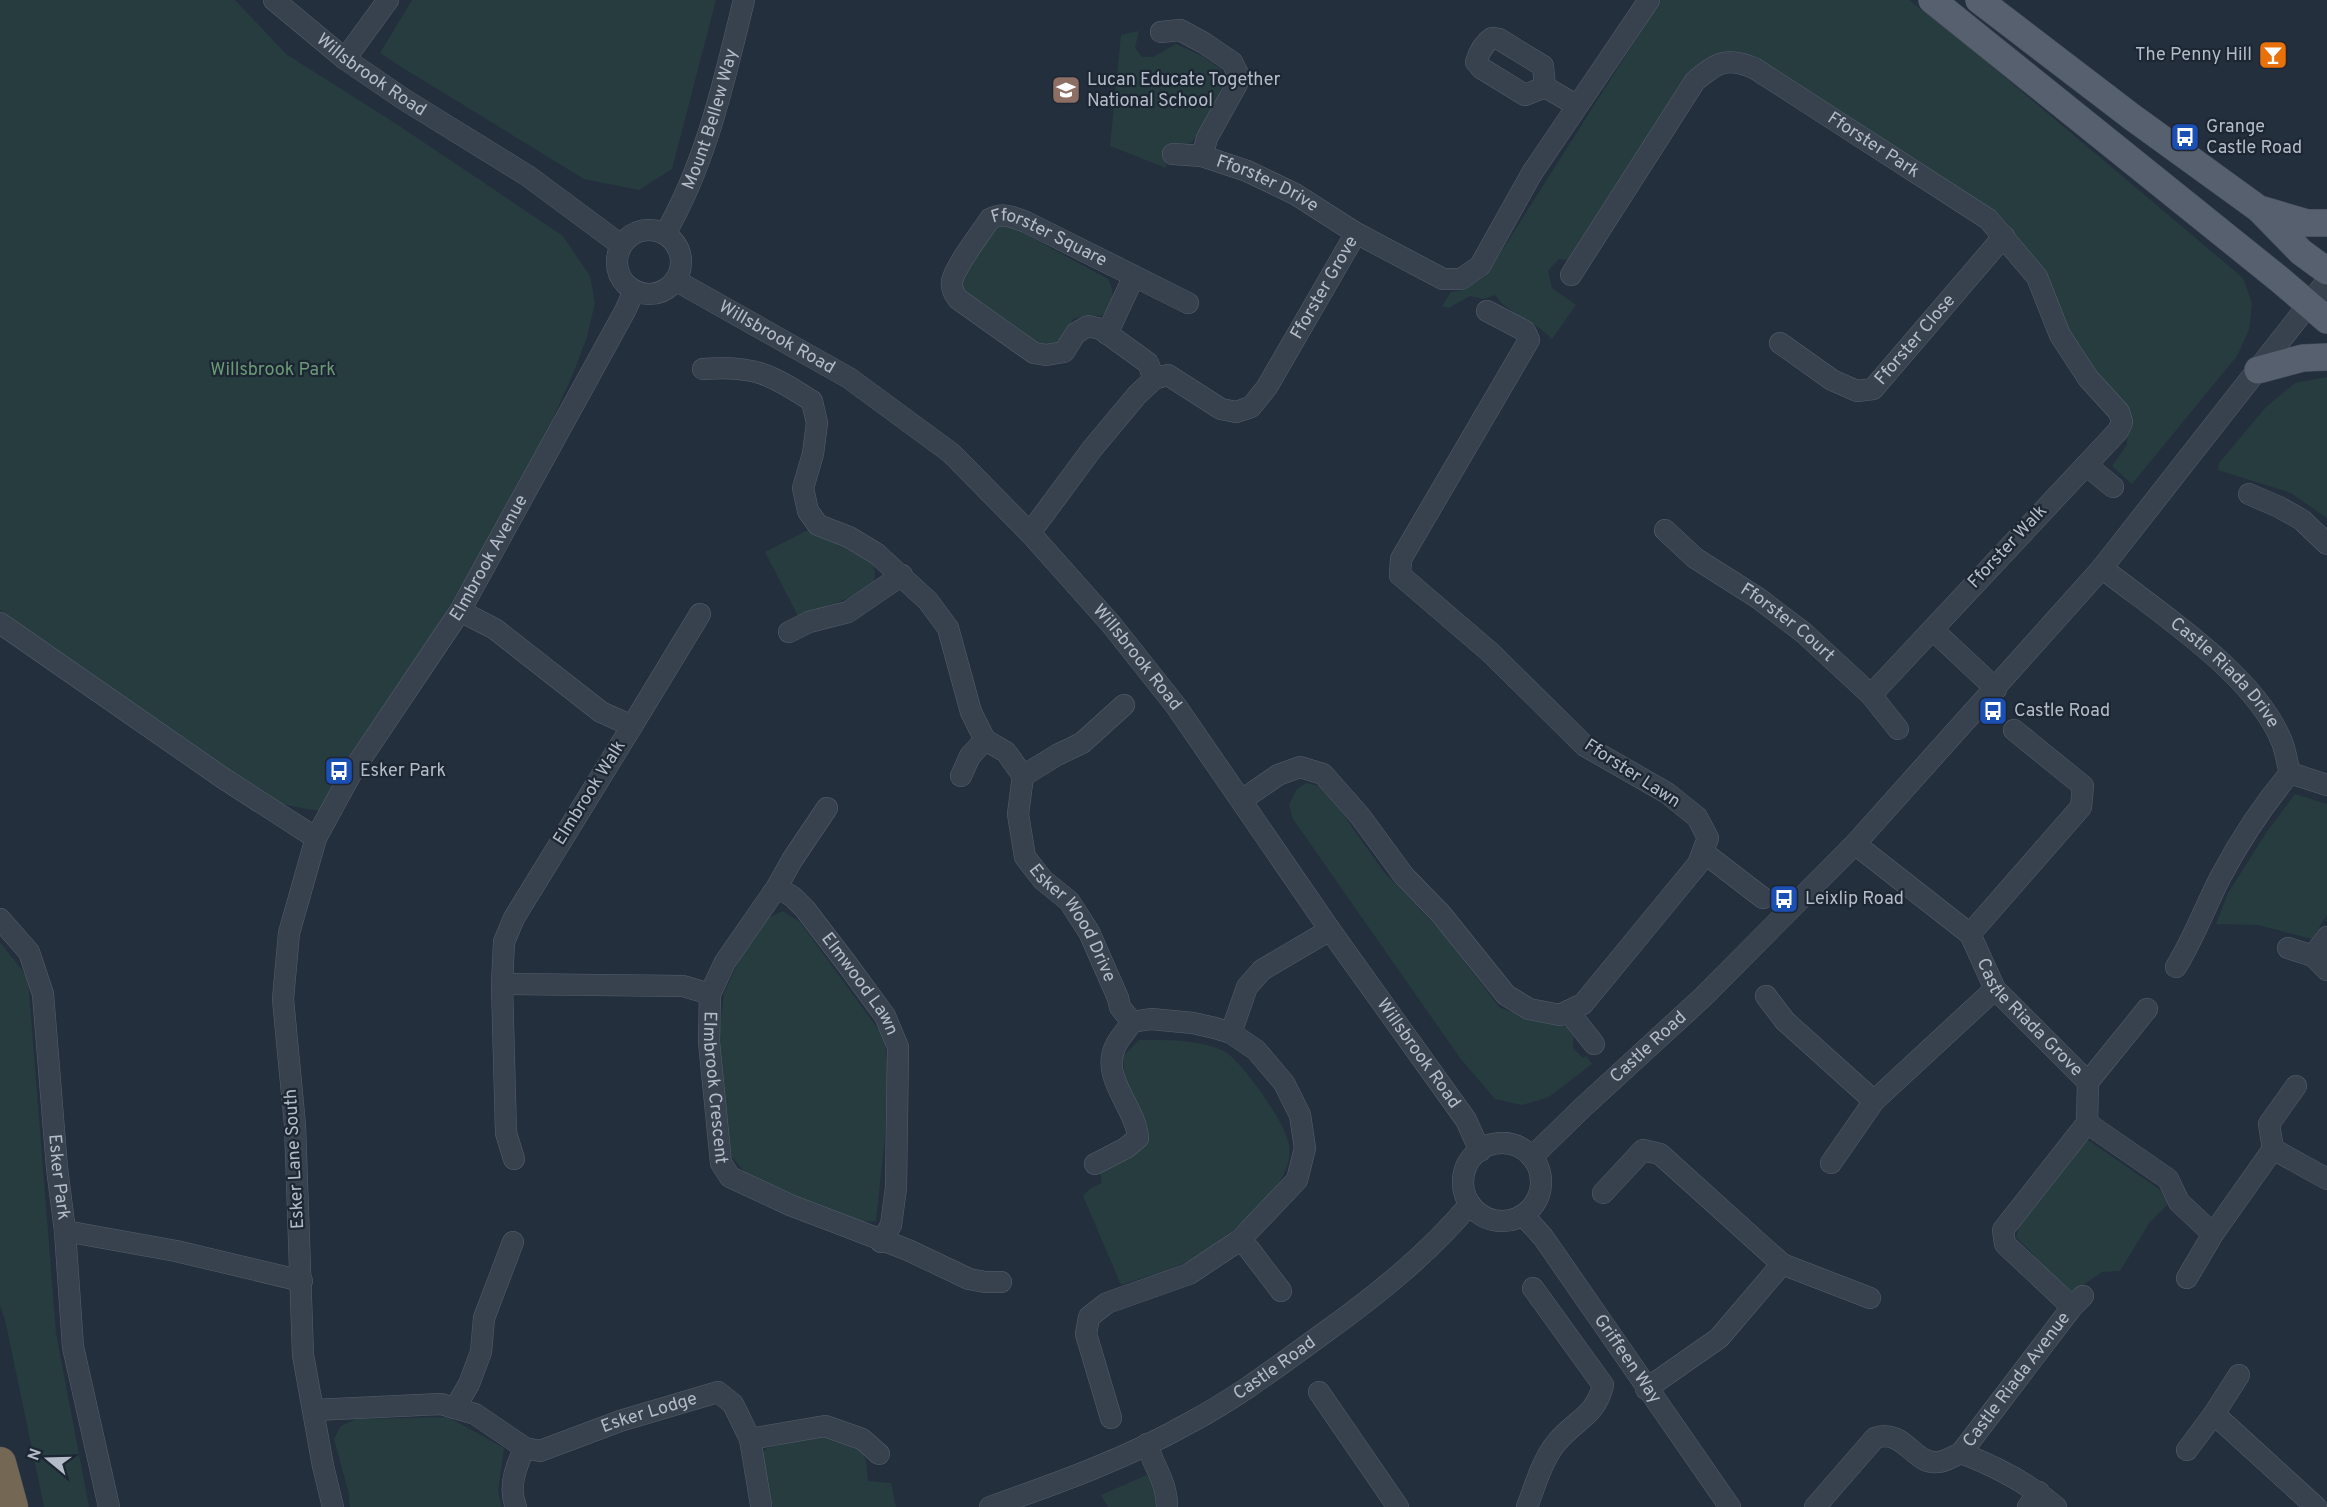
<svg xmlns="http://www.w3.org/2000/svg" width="2327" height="1507" viewBox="0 0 2327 1507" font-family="Overpass,sans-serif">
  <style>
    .green { fill: #263c3f }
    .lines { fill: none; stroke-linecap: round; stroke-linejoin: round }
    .minor-casing { stroke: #565f6c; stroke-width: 22 }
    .major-casing { stroke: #414a57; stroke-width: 28 }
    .highway-casing { stroke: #434c59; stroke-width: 33 }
    .minor { stroke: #38414e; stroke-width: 21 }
    .major { stroke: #56606e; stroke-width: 27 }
    .highway { stroke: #746855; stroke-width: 32 }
    .labels { text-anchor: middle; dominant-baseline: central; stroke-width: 4.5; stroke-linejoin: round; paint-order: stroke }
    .poi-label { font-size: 18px; fill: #b4bcc9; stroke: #1d2633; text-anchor: start }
    .street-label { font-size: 18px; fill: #b4bcc9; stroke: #1d2633 }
    .park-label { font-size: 18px; fill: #6b9a76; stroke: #1d2633 }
  </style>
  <rect width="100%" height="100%" fill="#242f3e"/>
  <g class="green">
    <path d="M 0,0 L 235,0 L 286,54 L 398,125 L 563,236 L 590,276 L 595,303 L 587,337 L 573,374 L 535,458 L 460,589 L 319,811 L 276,803 L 179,738 L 0,610 Z"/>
    <path d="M 412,0 L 716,0 L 672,169 L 639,190 L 584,179 L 403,68 L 380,53 Z"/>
    <path d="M 1661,0 L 1909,0 L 1968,46 L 2243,278 L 2252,303 L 2249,330 L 2237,356 L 2132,484 L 2112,466 L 2126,446 L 2130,427 L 2065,329 L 2032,255 L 1717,55 L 1569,260 L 1559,259 L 1548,271 L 1552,288 L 1576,305 L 1552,339 C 1535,320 1507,314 1495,295 L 1483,299 L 1470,296 L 1449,308 L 1442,306 L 1451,292 L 1462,290 L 1485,277 Z"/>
    <path d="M 1139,31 L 1135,48 L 1142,57 L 1153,57 L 1176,44 L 1202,56 L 1221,69 L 1224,83 L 1201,131 L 1192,142 L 1184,146 L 1168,146 L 1166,168 L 1110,146 L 1121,35 Z"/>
    <path d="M 1000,225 L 1014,228 L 1108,279 L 1112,288 L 1113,302 L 1102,316 L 1087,315 L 1073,319 L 1059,344 L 1038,346 L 960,292 L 961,274 L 993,228 Z"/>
    <path d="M 2327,377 L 2327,518 L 2291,493 L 2218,470 L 2219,463 L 2266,407 L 2295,383 Z"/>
    <path d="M 810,529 L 849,548 L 873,564 C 875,572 877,580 870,586 C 860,597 814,610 798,616 L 765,552 Z"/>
    <path d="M 1306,783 L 1319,786 L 1340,810 L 1384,872 L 1441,931 L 1500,1008 L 1545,1022 L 1574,1028 L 1573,1048 L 1583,1058 L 1586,1056 L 1592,1064 L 1549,1097 L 1522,1105 L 1495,1099 L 1460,1058 L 1293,819 L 1289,805 L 1296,790 Z"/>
    <path d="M 2295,794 L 2327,804 L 2327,915 L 2312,939 L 2258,925 L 2216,924 L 2228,893 L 2266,833 Z"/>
    <path d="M 783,911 L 800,922 L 884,1037 L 888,1069 L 885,1137 L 876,1221 L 864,1222 L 843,1216 L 746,1174 L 728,1152 L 719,1036 L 724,993 L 743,952 L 770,917 Z"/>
    <path d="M 0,942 L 28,978 L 56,1333 L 89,1507 L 44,1507 L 6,1324 L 0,1305 Z"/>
    <path d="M 1139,1040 C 1167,1040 1198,1039 1224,1051 C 1234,1056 1254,1082 1261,1092 C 1271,1107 1284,1125 1289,1144 C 1298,1188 1222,1241 1190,1260 C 1169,1271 1143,1277 1121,1285 L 1083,1196 L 1091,1188 L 1102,1183 L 1100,1172 L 1136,1153 L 1149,1141 L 1148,1128 L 1125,1080 L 1123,1056 Z"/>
    <path d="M 2088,1140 L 2159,1189 L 2168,1204 L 2150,1222 L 2120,1271 L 2102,1272 L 2071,1293 L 2016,1237 L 2020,1223 L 2077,1143 Z"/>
    <path d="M 448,1417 L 504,1448 L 498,1492 L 502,1507 L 350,1507 L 349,1494 L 334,1439 L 341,1426 L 356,1419 Z"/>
    <path d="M 829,1434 L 859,1446 L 866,1461 L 868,1481 L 891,1483 L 896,1507 L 773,1507 L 755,1460 L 767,1448 Z"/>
    <path d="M 1147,1475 L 1158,1490 L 1159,1507 L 1108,1507 L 1101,1495 Z"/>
  </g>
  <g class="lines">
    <g class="minor-casing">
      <g id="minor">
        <path id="s1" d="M 274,0 L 345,59 L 405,100 L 528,176 L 621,245"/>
        <path d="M 1161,32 L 1180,30 L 1204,43 L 1232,62 L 1238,74 L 1237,84 L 1207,138 L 1202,156"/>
        <path d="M 1492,38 L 1499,39 L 1543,66 L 1545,87 L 1525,95 L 1481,68 L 1476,62 C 1479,52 1483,44 1492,38 Z"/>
        <path d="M 345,59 L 388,0"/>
        <path d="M 1545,87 L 1576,105"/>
        <path id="s2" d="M 1173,154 L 1202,156 L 1247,171 L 1295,194 L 1356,233"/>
        <circle cx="649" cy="262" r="32"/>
        <path id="s3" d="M 665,234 C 707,161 724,81 744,0"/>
        <path id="s4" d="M 1571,275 L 1695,81 C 1717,63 1726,56 1754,68 L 1988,219 L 2037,277 L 2060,335 L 2088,378 L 2119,412 L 2122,422 L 2118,431 L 1871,695"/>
        <path id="s5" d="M 675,280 L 849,378 L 951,453 L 1030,533 L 1111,624 L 1176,706 L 1330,930 L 1466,1120 L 1480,1151"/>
        <path d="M 1107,334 L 1134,276"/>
        <path id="s6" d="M 1780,343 L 1832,380 L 1857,391 L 1873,389 L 2004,236"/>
        <path id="s7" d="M 703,369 C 754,365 770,374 812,401 L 817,423 L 813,454 L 803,488 L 808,511 L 818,525 L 849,537 L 877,554 L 928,601 L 948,628 L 971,712 L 985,740 L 1006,752 L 1023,776 L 1018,814 L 1025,857 L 1043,880 L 1069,901 L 1089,932 L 1118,998 L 1120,1007 L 1132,1022 L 1151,1019 L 1193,1023 L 1215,1028 L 1231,1033 L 1256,1050 L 1284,1083 L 1300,1115 L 1305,1148 L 1297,1180 L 1240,1240 L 1189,1274 L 1107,1303 L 1089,1317 L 1086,1334 L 1111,1418"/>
        <path id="s8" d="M 1154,379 L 1148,363 L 1101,329 L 1088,326 L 1076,333 L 1064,352 L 1046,355 L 1034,353 L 958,299 C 954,294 951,288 952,281 C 956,265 980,234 990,219 C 1003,212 1013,217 1026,222 L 1188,303"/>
        <path d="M 2086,465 L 2113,487"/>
        <path d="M 2249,494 L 2279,507 L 2302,520 L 2327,544"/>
        <path id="s9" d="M 1665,530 L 1695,558 L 1758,598 L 1804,633 L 1871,695 L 1898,729"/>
        <path id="s10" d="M 1030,533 L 1092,449 L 1137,395 L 1154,379 L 1168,375 L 1221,409 L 1236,412 L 1251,407 L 1267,387 L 1356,233 L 1443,279 L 1461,279 L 1480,266 L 1532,173 L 1649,0"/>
        <path id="s11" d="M 2102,568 C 2159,613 2255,674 2282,742 C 2286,752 2287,763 2290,773"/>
        <path d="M 460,611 L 495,629 L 601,712 L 632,726 L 514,918 L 504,942 L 502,984 L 506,1133 L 514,1159"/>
        <path d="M 0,623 L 223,778 L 316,838"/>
        <path d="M 1933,630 L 1996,689"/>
        <path d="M 789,632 L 809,622 L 848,612 L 902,575"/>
        <path d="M 632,726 L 700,614"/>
        <path d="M 2290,773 L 2327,785"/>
        <path d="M 961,776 L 970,756 L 985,740"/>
        <path d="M 1023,776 L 1057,755 L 1082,743 L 1124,705"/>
        <path d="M 1242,800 L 1278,775 L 1300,767 L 1323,774 L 1360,816 L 1404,876 L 1441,914 L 1506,995 L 1529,1009 L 1560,1015 L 1583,1004 L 1698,864 L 1708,838 L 1697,817 L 1667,793 L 1585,746 L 1491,653 L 1400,575 L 1401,559 L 1529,340 L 1525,331 L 1487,311"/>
        <path id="s12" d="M 827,808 L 792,860 L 777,887 L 725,962 L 710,994 L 709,1042 L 721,1163 L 730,1177 L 790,1205 L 908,1250 L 969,1279 L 985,1282 L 1001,1282"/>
        <path id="s13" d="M 1855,844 L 1970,934 L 1995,989 L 2088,1082 L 2087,1123 L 2168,1179 L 2179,1202 L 2213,1234 L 2273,1149 L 2327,1179"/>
        <path d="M 1703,852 L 1763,898"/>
        <path id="s14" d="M 777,887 L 793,897 L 805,909 L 847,964 L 885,1016 L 898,1047 L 896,1188 L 891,1225 L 881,1242"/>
        <path id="s15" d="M 0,919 L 29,952 L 43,994 L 57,1168 L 65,1231 L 73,1347 L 109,1507"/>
        <path d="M 1970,934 L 2081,807 L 2083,786 L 2014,730"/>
        <path d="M 2327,937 L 2313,956 L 2327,970"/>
        <path d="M 2288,948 L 2313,956"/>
        <path d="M 2176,967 C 2194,938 2205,907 2221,876 C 2240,840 2264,804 2290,773"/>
        <path d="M 502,984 L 683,986 L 710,994"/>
        <path d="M 1766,996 L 1785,1021 L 1874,1101"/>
        <path d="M 1568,1011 L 1594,1044"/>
        <path d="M 1231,1033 L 1247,987 L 1262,970 L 1330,930"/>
        <path d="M 2088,1082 L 2147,1009"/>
        <circle cx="1502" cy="1182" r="39"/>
        <path d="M 2273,1149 L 2269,1124 L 2296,1086"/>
        <path id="s16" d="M 1532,1157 L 1580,1110 L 1703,997 L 1855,844 L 2102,568 L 2327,281"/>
        <path d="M 1831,1163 L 1874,1101 L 1995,989"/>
        <path d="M 1095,1164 L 1126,1148 L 1138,1138 C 1136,1107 1099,1077 1116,1045 C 1120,1037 1127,1030 1132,1022"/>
        <path d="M 1603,1193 L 1643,1150 L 1660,1154 L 1782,1264"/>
        <path id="s17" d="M 1523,1215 L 1543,1237 L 1730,1507"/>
        <path d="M 65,1231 L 176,1251 L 302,1281"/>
        <path d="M 1240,1240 L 1249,1249 L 1281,1291"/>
        <path d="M 2187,1278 L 2213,1234"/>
        <path d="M 2072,1307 L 2005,1244 L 2003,1230 L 2087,1123"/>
        <path d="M 1646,1389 L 1719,1338 L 1782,1264 L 1870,1298"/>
        <path d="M 1319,1392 L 1398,1507"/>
        <path d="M 455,1408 L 469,1384 L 481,1352 L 484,1318 L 513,1242"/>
        <path id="s18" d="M 314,1410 L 441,1404 L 475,1414 L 525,1448 L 540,1451 L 620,1421 L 718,1392 L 733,1404 L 750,1439 L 825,1426 L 862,1439 L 879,1454"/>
        <path d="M 2214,1414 L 2239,1375"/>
        <path d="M 750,1439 L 761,1505"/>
        <path d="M 1147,1444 C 1154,1468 1167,1481 1167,1507"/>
        <path d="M 2187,1450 L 2214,1414 L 2316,1507"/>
        <path d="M 1961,1453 C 1995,1466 2028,1483 2056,1507"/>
        <path id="s19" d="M 333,1507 L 323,1466 L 303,1355 L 295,1125 L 283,999 L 289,933 L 316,838 L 352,772 L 460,611 L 625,311 L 634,291"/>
        <path d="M 516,1507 C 508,1488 516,1465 525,1448"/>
        <path id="s20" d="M 990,1507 C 1058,1483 1128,1458 1191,1422 C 1238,1397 1281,1364 1324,1333 C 1377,1295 1428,1254 1470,1204"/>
        <path d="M 1527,1507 C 1535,1486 1542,1460 1557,1442 C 1575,1420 1596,1416 1603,1385 L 1533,1288"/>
        <path id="s21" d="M 1815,1507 L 1875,1438 C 1905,1428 1914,1466 1939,1462 C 1946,1461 1954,1456 1961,1453 L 2072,1307 L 2083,1296"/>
        <path d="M 2028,1507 L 2039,1492"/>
      </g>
    </g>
    <g class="major-casing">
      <g id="major">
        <path d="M 1932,0 L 2279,279 L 2327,320"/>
        <path d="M 1979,0 L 2132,117 L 2259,209 L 2301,252 L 2327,271"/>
        <path d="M 2263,210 L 2307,223 L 2327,223"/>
        <path d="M 2258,370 L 2303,358 L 2327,357"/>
      </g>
    </g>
    <g class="highway-casing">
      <path id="highway" d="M 0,1463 L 12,1507"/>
    </g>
    <use href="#minor" class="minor"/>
    <use href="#major" class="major"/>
    <use href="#highway" class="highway"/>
  </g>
  <defs>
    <g id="bar-square" transform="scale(1.5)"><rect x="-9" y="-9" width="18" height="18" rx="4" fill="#e8710a" stroke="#1d2633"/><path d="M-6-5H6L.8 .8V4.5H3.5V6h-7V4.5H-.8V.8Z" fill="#fff"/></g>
    <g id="school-square" transform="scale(1.5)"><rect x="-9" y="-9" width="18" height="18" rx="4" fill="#8d6e63" stroke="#1d2633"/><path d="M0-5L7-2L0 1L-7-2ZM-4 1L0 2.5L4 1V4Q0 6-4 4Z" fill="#fff"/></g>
    <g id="bus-square" transform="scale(1.5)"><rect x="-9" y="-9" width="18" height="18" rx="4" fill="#1a4fb4" stroke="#1d2633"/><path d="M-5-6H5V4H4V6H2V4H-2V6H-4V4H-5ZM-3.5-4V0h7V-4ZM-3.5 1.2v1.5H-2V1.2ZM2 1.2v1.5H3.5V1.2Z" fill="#fff"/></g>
  </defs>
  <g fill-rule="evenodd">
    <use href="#bar-square" x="2273" y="55"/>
    <use href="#school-square" x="1066" y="90"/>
    <use href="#bus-square" x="2185" y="137"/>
    <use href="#bus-square" x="1993" y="711"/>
    <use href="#bus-square" x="339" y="771"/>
    <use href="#bus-square" x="1784" y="899"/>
  </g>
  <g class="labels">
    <g class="poi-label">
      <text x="2252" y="55" text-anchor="end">The Penny Hill</text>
      <text x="1087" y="80">Lucan Educate Together<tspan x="1087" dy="21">National School</tspan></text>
      <text x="2206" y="127">Grange<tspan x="2206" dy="21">Castle Road</tspan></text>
      <text x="2014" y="711">Castle Road</text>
      <text x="360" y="771">Esker Park</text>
      <text x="1805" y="899">Leixlip Road</text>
    </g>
    <g class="street-label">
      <text stroke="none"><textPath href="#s1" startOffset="123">Willsbrook Road</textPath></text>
      <text stroke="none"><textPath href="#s3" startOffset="124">Mount Bellew Way</textPath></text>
      <text stroke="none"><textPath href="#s4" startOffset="438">Fforster Park</textPath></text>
      <text stroke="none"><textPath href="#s2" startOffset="100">Fforster Drive</textPath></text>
      <text stroke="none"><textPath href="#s8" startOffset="405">Fforster Square</textPath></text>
      <text stroke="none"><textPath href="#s10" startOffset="447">Fforster Grove</textPath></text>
      <text stroke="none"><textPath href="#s5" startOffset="117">Willsbrook Road</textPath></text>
      <text stroke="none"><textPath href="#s6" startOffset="172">Fforster Close</textPath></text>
      <text transform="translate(2008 547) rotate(-47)">Fforster Walk</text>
      <text stroke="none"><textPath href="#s19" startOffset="1006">Elmbrook Avenue</textPath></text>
      <text stroke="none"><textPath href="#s9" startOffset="154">Fforster Court</textPath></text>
      <text stroke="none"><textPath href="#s5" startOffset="603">Willsbrook Road</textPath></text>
      <text stroke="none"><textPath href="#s11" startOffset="162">Castle Riada Drive</textPath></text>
      <text transform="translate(1632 774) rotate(33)">Fforster Lawn</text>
      <text transform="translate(590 793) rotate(-58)">Elmbrook Walk</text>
      <text stroke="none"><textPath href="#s7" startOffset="752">Esker Wood Drive</textPath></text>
      <text stroke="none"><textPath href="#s14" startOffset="129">Elmwood Lawn</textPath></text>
      <text stroke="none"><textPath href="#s13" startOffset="250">Castle Riada Grove</textPath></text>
      <text stroke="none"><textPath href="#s16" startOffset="160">Castle Road</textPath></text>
      <text stroke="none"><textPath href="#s5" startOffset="1089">Willsbrook Road</textPath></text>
      <text stroke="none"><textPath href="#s12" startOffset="314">Elmbrook Crescent</textPath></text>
      <text transform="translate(295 1159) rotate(-93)">Esker Lane South</text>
      <text stroke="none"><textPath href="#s15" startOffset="272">Esker Park</textPath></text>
      <text stroke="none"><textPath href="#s17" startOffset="178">Griffeen Way</textPath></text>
      <text stroke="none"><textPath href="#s20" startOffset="318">Castle Road</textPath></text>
      <text stroke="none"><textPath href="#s21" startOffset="279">Castle Riada Avenue</textPath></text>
      <text stroke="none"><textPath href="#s18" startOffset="354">Esker Lodge</textPath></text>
    </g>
    <g class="park-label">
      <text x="273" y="370">Willsbrook Park</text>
    </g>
  </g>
  <g transform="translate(48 1459) rotate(289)" stroke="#1d2633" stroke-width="4.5" paint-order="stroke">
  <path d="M0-4.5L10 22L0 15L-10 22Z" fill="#b4bcc9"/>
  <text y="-9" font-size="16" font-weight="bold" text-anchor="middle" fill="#b4bcc9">N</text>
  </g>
</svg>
